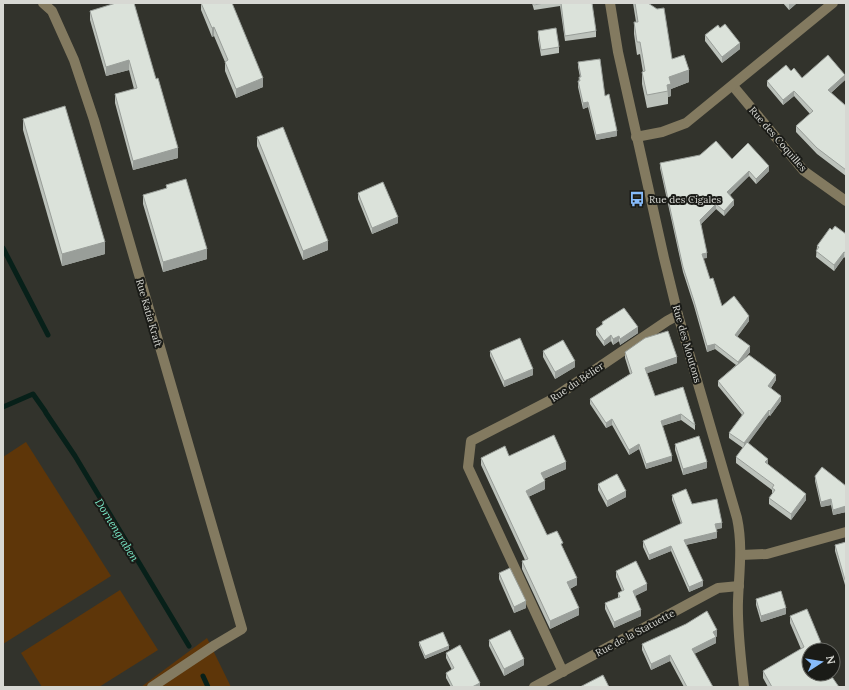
<svg xmlns="http://www.w3.org/2000/svg" width="849" height="690" viewBox="0 0 849 690" font-family="Lora,serif">
  <style>
    .green { fill: #5e3609 }
    .lines { fill: none; stroke-linecap: round; stroke-linejoin: round }
    .stream { stroke: #072019; stroke-width: 5 }
    .minor { stroke: #837a60; stroke-width: 10 }
    .wall { fill: #bcc2bb }
    .shaded-wall { fill: #999e99 }
    .building { fill: #dbe2da; stroke: #999e99 }
    .labels { text-anchor: middle; dominant-baseline: central; stroke-width: 4; stroke-linejoin: round; paint-order: stroke }
    .street-label { font-size: 10px; fill: #d7d8d3; stroke: #1a1b17 }
    .poi-label { font-size: 10px; fill: #d7d8d3; stroke: #1a1b17; text-anchor: start }
    .water-label { font-size: 11px; font-style: italic; fill: #7beecc; stroke: #1a1b17 }
  </style>
  <rect width="100%" height="100%" fill="#32332c"/>
  <g class="green">
    <path d="M 26,442 L 111,576 L 3,644 L 3,457 Z"/>
    <path d="M 120,590 L 158,650 L 99,687 L 42,687 L 21,653 Z"/>
    <path d="M 207,638 L 231,687 L 141,687 Z"/>
  </g>
  <g class="lines">
    <g class="stream">
      <path d="M 3,248 L 48,335"/>
      <path d="M 3,407 L 33,394 L 45,411"/>
      <path d="M 46,413 L 75,456 L 189,646"/>
      <path d="M 203,676 L 208,687"/>
    </g>
    <g class="minor">
      <path d="M 43,3 L 52,11 L 74,60 L 94,120 L 242,629 L 215,645 L 152,687"/>
      <path d="M 610,3 L 618,52 L 664,258 L 678,315 L 737,518 C 743,546 739,573 738,601 C 737,629 741,659 744,687"/>
      <path d="M 733,86 L 804,171 L 846,201"/>
      <path d="M 636,137 L 662,132 L 686,123 L 833,3"/>
      <path d="M 741,555 L 767,554 L 846,532"/>
      <path d="M 563,672 L 468,467 L 471,441 L 549,401 L 667,321 L 678,315"/>
      <path d="M 534,687 L 718,588 L 739,586"/>
    </g>
  </g>
  <g class="wall">
    <path d="M 115,3 L 134,3 L 178,158 L 133,170 L 115,103 L 115,94 L 134,89 L 129,70 L 106,76 L 90,20 L 90,11 L 115,4 Z"/>
    <path d="M 201,3 L 232,3 L 263,87 L 236,98 L 225,71 L 225,62 L 214,36 L 212,37 L 201,10 Z"/>
    <path d="M 532,3 L 592,3 L 596,31 L 596,37 L 565,41 L 560,6 L 534,10 Z"/>
    <path d="M 633,3 L 648,3 L 672,59 L 689,82 L 671,89 L 671,96 L 668,97 L 668,104 L 647,108 L 642,84 L 642,72 L 643,72 L 640,54 L 637,55 L 634,34 L 634,22 L 636,22 Z"/>
    <path d="M 783,3 L 797,3 L 789,10 Z"/>
    <path d="M 538,31 L 559,47 L 559,53 L 541,56 L 538,38 Z"/>
    <path d="M 705,35 L 740,49 L 722,63 L 705,41 Z"/>
    <path d="M 578,62 L 605,96 L 617,136 L 596,140 L 588,107 L 583,109 L 578,87 L 579,77 L 580,77 L 578,67 Z"/>
    <path d="M 791,71 L 802,78 L 845,80 L 831,93 L 846,106 L 846,176 L 817,154 L 796,132 L 796,126 L 810,114 L 794,96 L 783,105 L 767,86 L 767,81 Z"/>
    <path d="M 23,119 L 105,254 L 62,266 L 23,130 Z"/>
    <path d="M 257,137 L 328,250 L 303,260 L 257,146 Z"/>
    <path d="M 732,159 L 769,171 L 756,184 L 749,176 L 730,195 L 734,205 L 724,216 L 716,209 L 701,224 L 707,258 L 703,258 L 710,279 L 722,306 L 749,321 L 737,337 L 750,352 L 745,358 L 776,380 L 771,388 L 781,401 L 770,416 L 769,415 L 748,443 L 768,465 L 806,500 L 791,520 L 769,504 L 769,498 L 772,494 L 772,490 L 736,463 L 736,457 L 743,448 L 729,438 L 729,433 L 742,415 L 718,386 L 718,381 L 736,365 L 715,349 L 707,352 L 694,306 L 683,272 L 660,168 L 660,163 Z"/>
    <path d="M 166,185 L 207,259 L 163,272 L 143,204 L 143,195 L 166,189 Z"/>
    <path d="M 358,193 L 398,223 L 372,234 L 358,199 Z"/>
    <path d="M 832,230 L 846,234 L 846,259 L 844,257 L 834,271 L 816,257 L 817,246 Z"/>
    <path d="M 602,322 L 638,333 L 620,345 L 619,341 L 613,345 L 611,341 L 604,346 L 596,335 L 596,329 L 602,325 Z"/>
    <path d="M 490,351 L 533,375 L 504,387 L 490,356 Z"/>
    <path d="M 543,351 L 575,367 L 555,379 L 543,357 Z"/>
    <path d="M 625,352 L 677,363 L 647,373 L 655,396 L 683,387 L 695,425 L 695,430 L 681,420 L 662,426 L 672,461 L 646,469 L 639,449 L 629,455 L 612,425 L 606,428 L 590,404 L 590,399 L 630,374 L 625,358 Z"/>
    <path d="M 675,444 L 707,468 L 683,475 L 675,450 Z"/>
    <path d="M 509,456 L 566,469 L 544,479 L 545,489 L 528,497 L 547,535 L 563,548 L 577,585 L 570,589 L 579,615 L 550,629 L 522,569 L 522,561 L 525,560 L 481,465 L 481,458 Z"/>
    <path d="M 815,476 L 846,486 L 846,512 L 833,515 L 831,505 L 821,507 L 815,481 Z"/>
    <path d="M 598,484 L 626,497 L 607,507 L 598,490 Z"/>
    <path d="M 672,495 L 692,504 L 722,528 L 716,529 L 717,538 L 686,545 L 703,586 L 689,592 L 671,551 L 649,560 L 643,547 L 643,541 L 681,524 L 672,500 Z"/>
    <path d="M 846,542 L 846,585 L 845,585 L 835,551 L 835,545 Z"/>
    <path d="M 616,571 L 647,590 L 635,596 L 641,616 L 614,628 L 605,609 L 605,603 L 618,598 L 618,593 L 622,591 L 616,577 Z"/>
    <path d="M 499,573 L 526,608 L 514,613 L 499,579 Z"/>
    <path d="M 756,599 L 786,614 L 761,622 L 756,605 Z"/>
    <path d="M 790,616 L 809,650 L 839,687 L 768,687 L 763,678 L 763,671 L 801,649 L 790,623 Z"/>
    <path d="M 717,636 L 716,637 L 716,643 L 694,654 L 713,687 L 684,687 L 670,661 L 651,670 L 642,650 L 642,644 Z"/>
    <path d="M 489,640 L 524,665 L 504,676 L 489,646 Z"/>
    <path d="M 419,642 L 449,649 L 425,659 L 419,645 Z"/>
    <path d="M 446,653 L 480,687 L 451,687 L 446,678 L 446,673 L 452,670 L 446,658 Z"/>
  </g>
  <g class="shaded-wall">
    <path d="M 789,3 L 797,3 L 789,10 Z"/>
    <path d="M 214,27 L 214,36 L 212,37 L 212,28 Z"/>
    <path d="M 740,43 L 740,49 L 722,63 L 722,57 Z"/>
    <path d="M 129,60 L 129,70 L 106,76 L 106,67 Z"/>
    <path d="M 689,70 L 689,82 L 671,89 L 671,96 L 668,97 L 667,85 L 669,77 Z"/>
    <path d="M 845,75 L 845,80 L 828,95 L 828,90 Z"/>
    <path d="M 263,78 L 263,87 L 236,98 L 236,89 Z"/>
    <path d="M 794,91 L 794,96 L 783,105 L 783,100 Z"/>
    <path d="M 588,102 L 588,107 L 583,109 L 583,103 Z"/>
    <path d="M 617,131 L 617,136 L 596,140 L 596,135 Z"/>
    <path d="M 178,148 L 178,158 L 133,170 L 133,161 Z"/>
    <path d="M 769,166 L 769,171 L 756,184 L 756,179 Z"/>
    <path d="M 749,171 L 749,176 L 727,197 L 727,192 Z"/>
    <path d="M 734,200 L 734,205 L 724,216 L 724,211 Z"/>
    <path d="M 716,204 L 716,209 L 700,225 L 700,220 Z"/>
    <path d="M 398,217 L 398,223 L 372,234 L 372,228 Z"/>
    <path d="M 328,241 L 328,250 L 303,260 L 303,251 Z"/>
    <path d="M 105,242 L 105,254 L 62,266 L 62,254 Z"/>
    <path d="M 207,249 L 207,259 L 163,272 L 163,262 Z"/>
    <path d="M 844,252 L 844,257 L 834,271 L 834,265 Z"/>
    <path d="M 707,253 L 707,258 L 702,259 L 702,254 Z"/>
    <path d="M 749,316 L 749,321 L 735,340 L 735,335 Z"/>
    <path d="M 638,327 L 638,333 L 620,345 L 620,339 Z"/>
    <path d="M 611,335 L 611,341 L 604,346 L 604,341 Z"/>
    <path d="M 619,336 L 619,341 L 613,345 L 613,339 Z"/>
    <path d="M 715,344 L 715,349 L 707,352 L 707,346 Z"/>
    <path d="M 750,346 L 750,352 L 738,367 L 738,362 Z"/>
    <path d="M 677,357 L 677,363 L 645,374 L 645,368 Z"/>
    <path d="M 575,361 L 575,367 L 555,379 L 555,372 Z"/>
    <path d="M 533,369 L 533,375 L 504,387 L 504,381 Z"/>
    <path d="M 776,375 L 776,380 L 768,392 L 768,386 Z"/>
    <path d="M 781,396 L 781,401 L 770,416 L 770,411 Z"/>
    <path d="M 769,410 L 769,415 L 744,449 L 744,443 Z"/>
    <path d="M 681,414 L 681,420 L 661,426 L 661,421 Z"/>
    <path d="M 612,419 L 612,425 L 606,428 L 606,423 Z"/>
    <path d="M 639,444 L 639,449 L 629,455 L 629,450 Z"/>
    <path d="M 672,456 L 672,461 L 646,469 L 646,464 Z"/>
    <path d="M 768,459 L 768,465 L 765,462 Z"/>
    <path d="M 566,462 L 566,469 L 541,480 L 541,473 Z"/>
    <path d="M 707,462 L 707,468 L 683,475 L 683,469 Z"/>
    <path d="M 545,481 L 545,489 L 526,498 L 526,491 Z"/>
    <path d="M 626,491 L 626,497 L 607,507 L 607,501 Z"/>
    <path d="M 806,494 L 806,500 L 791,520 L 791,514 Z"/>
    <path d="M 831,499 L 831,505 L 821,507 L 821,502 Z"/>
    <path d="M 846,506 L 846,512 L 833,515 L 833,510 Z"/>
    <path d="M 722,523 L 722,528 L 715,530 L 715,524 Z"/>
    <path d="M 717,532 L 717,538 L 684,545 L 684,540 Z"/>
    <path d="M 671,546 L 671,551 L 649,560 L 649,555 Z"/>
    <path d="M 577,578 L 577,585 L 567,590 L 567,582 Z"/>
    <path d="M 703,581 L 703,586 L 689,592 L 689,587 Z"/>
    <path d="M 647,584 L 647,590 L 633,597 L 633,591 Z"/>
    <path d="M 526,601 L 526,608 L 514,613 L 514,607 Z"/>
    <path d="M 579,608 L 579,615 L 550,629 L 550,621 Z"/>
    <path d="M 786,608 L 786,614 L 761,622 L 761,616 Z"/>
    <path d="M 641,610 L 641,616 L 614,628 L 614,622 Z"/>
    <path d="M 717,630 L 717,636 L 716,637 L 716,643 L 692,655 L 692,649 L 713,632 Z"/>
    <path d="M 449,646 L 449,649 L 425,659 L 425,656 Z"/>
    <path d="M 670,655 L 670,661 L 651,670 L 651,664 Z"/>
    <path d="M 524,659 L 524,665 L 504,676 L 504,669 Z"/>
    <path d="M 480,683 L 480,687 L 472,687 Z"/>
  </g>
  <g class="building">
    <path d="M 116,3 L 134,3 L 156,79 L 158,78 L 178,148 L 133,161 L 115,94 L 137,88 L 129,60 L 106,67 L 90,11 Z"/>
    <path d="M 201,3 L 232,3 L 263,78 L 236,89 L 225,62 L 228,60 L 214,27 L 212,28 Z"/>
    <path d="M 533,3 L 544,3 L 534,5 Z"/>
    <path d="M 561,3 L 592,3 L 596,31 L 565,36 Z"/>
    <path d="M 635,3 L 648,3 L 657,9 L 664,8 L 672,59 L 684,55 L 689,70 L 669,77 L 671,84 L 667,85 L 668,91 L 647,95 L 642,72 L 645,71 L 640,42 L 637,42 L 634,22 L 638,22 Z"/>
    <path d="M 725,24 L 740,43 L 722,57 L 705,35 L 718,25 L 720,28 Z"/>
    <path d="M 556,28 L 559,47 L 541,50 L 538,31 Z"/>
    <path d="M 828,55 L 845,75 L 828,90 L 846,106 L 846,170 L 817,148 L 796,126 L 813,111 L 794,91 L 783,100 L 767,81 L 786,65 L 791,71 L 794,68 L 802,78 Z"/>
    <path d="M 600,59 L 605,96 L 609,94 L 617,131 L 596,135 L 588,102 L 583,103 L 578,81 L 580,81 L 579,77 L 581,77 L 578,62 Z"/>
    <path d="M 65,106 L 105,242 L 62,254 L 23,119 Z"/>
    <path d="M 283,127 L 328,241 L 303,251 L 257,137 Z"/>
    <path d="M 716,141 L 732,159 L 748,143 L 769,166 L 756,179 L 749,171 L 727,192 L 734,200 L 724,211 L 716,204 L 700,220 L 707,253 L 702,254 L 710,279 L 713,278 L 722,306 L 734,296 L 749,316 L 735,335 L 750,346 L 738,362 L 715,344 L 707,346 L 694,301 L 683,267 L 660,163 L 700,155 Z"/>
    <path d="M 186,179 L 207,249 L 163,262 L 143,195 L 167,188 L 166,185 Z"/>
    <path d="M 383,182 L 398,217 L 372,228 L 358,193 Z"/>
    <path d="M 835,226 L 846,234 L 846,253 L 844,252 L 834,265 L 816,251 L 819,247 L 817,246 L 830,228 L 832,230 Z"/>
    <path d="M 624,308 L 638,327 L 620,339 L 619,336 L 613,339 L 611,335 L 604,341 L 596,329 L 603,324 L 602,322 Z"/>
    <path d="M 668,331 L 677,357 L 645,368 L 655,396 L 683,387 L 695,425 L 681,414 L 661,421 L 672,456 L 646,464 L 639,444 L 629,450 L 612,419 L 606,423 L 590,399 L 632,373 L 625,352 L 645,338 Z"/>
    <path d="M 520,338 L 533,369 L 504,381 L 490,351 Z"/>
    <path d="M 563,340 L 575,361 L 555,372 L 543,351 Z"/>
    <path d="M 749,355 L 776,375 L 768,386 L 781,396 L 770,411 L 769,410 L 744,443 L 729,433 L 744,413 L 718,381 Z"/>
    <path d="M 554,435 L 566,462 L 541,473 L 545,481 L 526,491 L 547,535 L 557,531 L 563,543 L 561,544 L 577,578 L 567,582 L 579,608 L 550,621 L 522,561 L 528,559 L 481,458 L 505,446 L 509,456 Z"/>
    <path d="M 699,436 L 707,462 L 683,469 L 675,444 Z"/>
    <path d="M 747,442 L 768,459 L 765,462 L 806,494 L 791,514 L 769,498 L 775,490 L 772,488 L 774,485 L 736,457 Z"/>
    <path d="M 822,467 L 846,486 L 846,506 L 833,510 L 831,499 L 821,502 L 815,476 Z"/>
    <path d="M 617,474 L 626,491 L 607,501 L 598,484 Z"/>
    <path d="M 686,489 L 692,504 L 717,499 L 722,523 L 715,524 L 717,532 L 684,540 L 703,581 L 689,587 L 671,546 L 649,555 L 643,541 L 682,523 L 672,495 Z"/>
    <path d="M 846,542 L 846,579 L 845,580 L 835,545 Z"/>
    <path d="M 636,561 L 647,584 L 633,591 L 641,610 L 614,622 L 605,603 L 620,597 L 618,593 L 624,590 L 616,571 Z"/>
    <path d="M 510,568 L 526,601 L 514,607 L 499,573 Z"/>
    <path d="M 781,591 L 786,608 L 761,616 L 756,599 Z"/>
    <path d="M 807,609 L 824,650 L 809,650 L 809,674 L 830,674 L 839,687 L 772,687 L 763,671 L 804,647 L 790,616 Z"/>
    <path d="M 707,611 L 717,630 L 713,632 L 716,637 L 692,649 L 713,687 L 687,687 L 670,655 L 651,664 L 642,644 L 686,624 Z"/>
    <path d="M 510,630 L 524,659 L 504,669 L 489,640 Z"/>
    <path d="M 443,632 L 449,646 L 425,656 L 419,642 Z"/>
    <path d="M 460,645 L 480,683 L 472,687 L 453,687 L 446,673 L 454,668 L 446,653 Z"/>
    <path d="M 603,675 L 609,687 L 580,687 Z"/>
  </g>
  <defs>
    <g id="bus-bare" transform="scale(1.2)"><path d="M-5-6H5V4H4V6H2V4H-2V6H-4V4H-5ZM-3.5-4V0h7V-4ZM-3.5 1.2v1.5H-2V1.2ZM2 1.2v1.5H3.5V1.2Z" fill="#86bbfb" stroke="#1a1b17" stroke-width="2.5" paint-order="stroke"/></g>
  </defs>
  <g fill-rule="evenodd">
    <use href="#bus-bare" x="637" y="199"/>
  </g>
  <g class="labels">
    <g class="street-label">
      <text transform="translate(778 139) rotate(49)">Rue des Coquilles</text>
      <text transform="translate(149 313) rotate(74)">Rue Katia Kraft</text>
      <text transform="translate(687 344) rotate(74)">Rue des Moutons</text>
      <text transform="translate(577 382) rotate(-34)">Rue du Bélier</text>
      <text transform="translate(635 633) rotate(-28)">Rue de la Statuette</text>
    </g>
    <g class="poi-label">
      <text x="649" y="199">Rue des Cigales</text>
    </g>
    <g class="water-label">
      <text transform="translate(117 530) rotate(58)">Dornengraben</text>
    </g>
  </g>
  <rect width="849" height="690" fill="none" stroke="#d7d8d3" stroke-width="8"/>
  <g transform="translate(821 662) rotate(78)"><circle r="19" fill="#1a1b17" stroke="#666762"/>
  <path d="M0-3L7 15L0 10L-7 15Z" fill="#86bbfb"/>
  <text y="-6" font-size="11" font-weight="bold" text-anchor="middle" fill="#d7d8d3">N</text>
  </g>
</svg>
